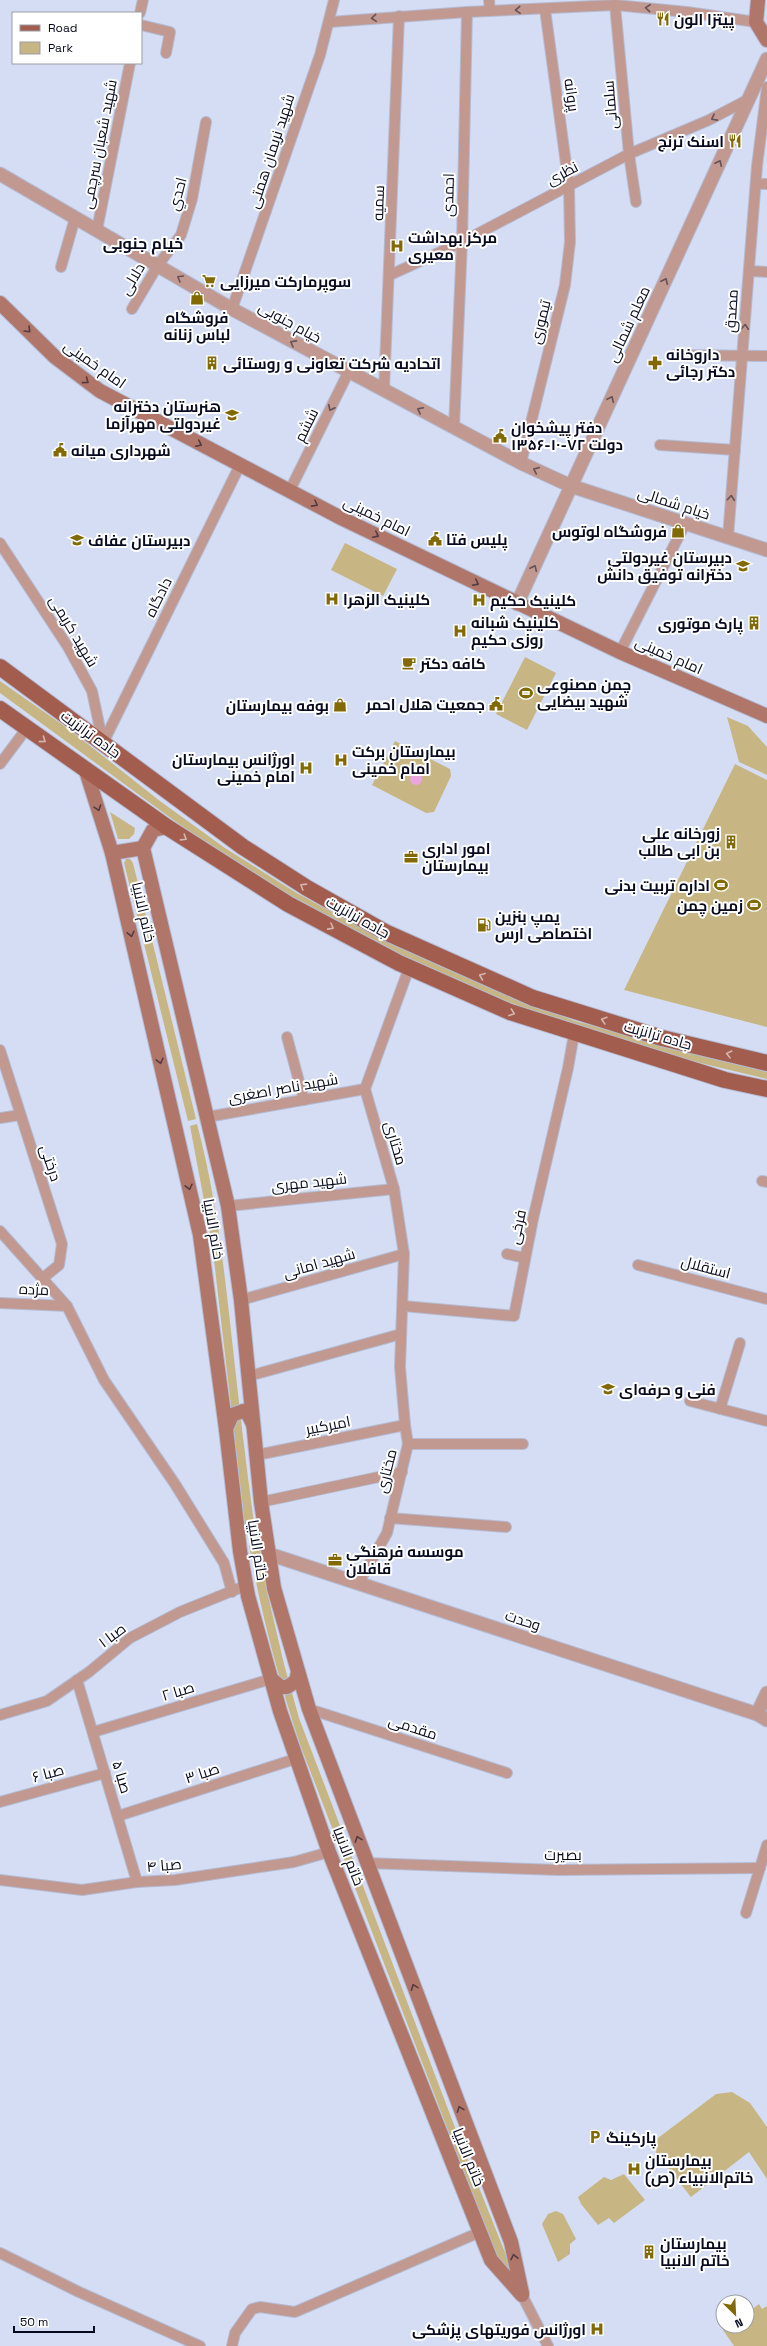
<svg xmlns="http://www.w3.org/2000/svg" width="767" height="2346" viewBox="0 0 767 2346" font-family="'Space Grotesk',Cairo,sans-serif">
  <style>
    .green { fill: #c7b684 }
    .water { fill: #eaa4df }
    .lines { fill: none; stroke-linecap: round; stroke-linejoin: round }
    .minor-casing { stroke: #b4bbd3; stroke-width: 12 }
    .tertiary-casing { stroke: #b4bbd3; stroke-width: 15 }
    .secondary-casing { stroke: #b4bbd3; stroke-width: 16 }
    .primary-casing { stroke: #b4bbd3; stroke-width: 18 }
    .minor { stroke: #c19990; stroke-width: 10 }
    .tertiary { stroke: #c19990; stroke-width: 13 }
    .secondary { stroke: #b0766a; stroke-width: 14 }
    .primary { stroke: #a35d4f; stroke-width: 16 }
    .oneway { stroke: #645258 }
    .oneway2 { stroke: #533b41 }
    .oneway3 { stroke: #d5b6af }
    .labels { text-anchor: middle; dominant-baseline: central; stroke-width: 4; stroke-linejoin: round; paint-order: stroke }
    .poi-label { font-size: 15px; font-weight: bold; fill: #070a1f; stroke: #fefffe; text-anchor: start }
    .street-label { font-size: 15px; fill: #070a1f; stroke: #fefffe }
    .neighbourhood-label { font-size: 16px; font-weight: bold; fill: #070a1f; stroke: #fefffe }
  </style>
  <rect width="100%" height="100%" fill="#d5ddf5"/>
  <g class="green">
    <path d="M 345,543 L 397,569 L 383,596 L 331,570 Z"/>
    <path d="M 525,657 L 556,673 L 527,730 L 496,714 Z"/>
    <path d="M 0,681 L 70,730 L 160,801 L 225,848 L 295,892 L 341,917 L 483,985 L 575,1021 L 767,1072 L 767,1079 L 671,1056 L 570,1026 L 468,986 L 358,935 L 266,883 L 198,838 L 0,693 Z"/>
    <path d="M 727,717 L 748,726 L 767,747 L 767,775 L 739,762 Z"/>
    <path d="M 395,741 L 450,769 L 451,776 L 434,812 L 426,813 L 372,785 Z"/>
    <path d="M 735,764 L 767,780 L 767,1027 L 624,990 Z"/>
    <path d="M 110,812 L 135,828 L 134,834 L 129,839 L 118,839 Z"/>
    <path d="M 126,859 L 130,859 L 133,863 L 196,1119 L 188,1121 L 124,863 Z"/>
    <path d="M 197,1124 C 216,1195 224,1267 232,1340 C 239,1403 246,1466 255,1530 L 251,1534 L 246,1533 L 245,1526 L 212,1243 L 190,1126 Z"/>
    <path d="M 255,1540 L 259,1544 L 266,1587 L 284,1664 L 299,1718 L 456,2130 L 510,2265 L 508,2271 L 501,2268 L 301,1747 C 279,1681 261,1614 249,1545 Z"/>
    <path d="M 732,2092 L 750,2103 L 767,2127 L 767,2179 L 749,2152 L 691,2197 L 656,2153 L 658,2138 L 716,2094 Z"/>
    <path d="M 624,2174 L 645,2200 L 614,2223 L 609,2218 L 598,2225 L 581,2204 L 578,2197 L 604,2177 L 611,2180 Z"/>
    <path d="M 556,2211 L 563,2214 L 576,2239 L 570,2244 L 570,2254 L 558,2262 L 542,2224 L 548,2214 Z"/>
    <path d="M 759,2304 L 762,2309 L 767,2306 L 767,2346 L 734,2346 L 723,2330 L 728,2326 L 747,2326 L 747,2313 Z"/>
  </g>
  <circle class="water" cx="416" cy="779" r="6"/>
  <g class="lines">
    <g class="minor-casing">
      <g id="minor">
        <path d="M 489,0 L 490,11"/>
        <path d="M 615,5 L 629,154 L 636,202"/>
        <path d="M 140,13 L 143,0"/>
        <path d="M 330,22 L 467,12 L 615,5 L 687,12 L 756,22"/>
        <path d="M 141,25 L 170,32 L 166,53"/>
        <path d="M 756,184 L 767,184"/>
        <path d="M 97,230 L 130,63"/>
        <path d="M 61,267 L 75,218"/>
        <path d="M 749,271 L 767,272"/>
        <path d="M 390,275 L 462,242 L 629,154 L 709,120 L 749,99"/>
        <path d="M 132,309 L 158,265 L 181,235 L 192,199 L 206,122"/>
        <path d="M 232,309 L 320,55 L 334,0"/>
        <path d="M 674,355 L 767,356"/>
        <path d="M 384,391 L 399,16"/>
        <path d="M 454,428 L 462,242 L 467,12"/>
        <path d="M 660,445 L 735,450"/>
        <path d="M 521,463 L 565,285 L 570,242 L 569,186 L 545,9"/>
        <path d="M 290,490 L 348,373"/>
        <path d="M 728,537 L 757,166 L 767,87"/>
        <path d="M 0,543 L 68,647 L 92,691 L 103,743"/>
        <path d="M 620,652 L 685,524"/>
        <path d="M 103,743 L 240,465"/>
        <path d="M 0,764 L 27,728"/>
        <path d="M 287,1037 L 304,1100"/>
        <path d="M 0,1050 L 62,1244 L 59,1265 L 43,1278"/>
        <path d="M 207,1117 L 365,1089"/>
        <path d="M 0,1118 L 20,1115"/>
        <path d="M 762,1181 L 767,1182"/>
        <path d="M 228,1206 L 394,1189"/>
        <path d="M 0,1231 L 67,1306 L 104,1380 L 175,1484 L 224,1563 L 232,1592"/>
        <path d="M 507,1254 L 525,1258"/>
        <path d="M 638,1265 L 767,1299"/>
        <path d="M 241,1300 L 404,1254"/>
        <path d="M 0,1303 L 67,1306"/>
        <path d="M 403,1306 L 514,1316 L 533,1219 L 568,1068 L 574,1034"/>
        <path d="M 249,1376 L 401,1334"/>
        <path d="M 690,1401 L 767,1421"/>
        <path d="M 720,1409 L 740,1343"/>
        <path d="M 408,1444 L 523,1444"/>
        <path d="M 257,1455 L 405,1425"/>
        <path d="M 261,1502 L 402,1472"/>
        <path d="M 390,1518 L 506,1527"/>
        <path d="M 358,1584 L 387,1533 L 408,1444 L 405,1425 L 400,1367 L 404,1254 L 394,1189 L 365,1089 L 409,968"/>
        <path d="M 77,1680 L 137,1882"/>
        <path d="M 309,1709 L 507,1773"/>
        <path d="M 0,1715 L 47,1701 L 89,1672 L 130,1638 L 180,1612 L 247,1585"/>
        <path d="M 93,1732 L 271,1679"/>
        <path d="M 0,1802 L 105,1773"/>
        <path d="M 118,1816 L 295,1759"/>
        <path d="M 367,1863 L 559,1870 L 760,1868"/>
        <path d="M 0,1880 L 82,1890 L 137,1882 L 175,1880 L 294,1862 L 329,1852"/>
        <path d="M 746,1913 L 767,1845"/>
        <path d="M 0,2253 L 79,2292 L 200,2346"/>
        <path d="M 522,2295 L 548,2346"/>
        <path d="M 232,2346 L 235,2333 L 252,2309 L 260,2307 L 295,2312 L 480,2232"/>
      </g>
    </g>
    <g class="tertiary-casing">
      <g id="tertiary">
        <path d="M 0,174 L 232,309 L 521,463 L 571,486 L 767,550"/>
        <path d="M 517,604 L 767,59"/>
        <path d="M 269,1554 L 757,1714 L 767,1720"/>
        <path d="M 757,1714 L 767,1693"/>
      </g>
    </g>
    <g class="secondary-casing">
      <g id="secondary">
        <path d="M 758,0 L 756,22 L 767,40"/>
        <path d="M 0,303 L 55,357 L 100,391 L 341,518 L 620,652 L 767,716"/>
        <path d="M 86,771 L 112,853 L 200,1235 L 226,1429 L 240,1551 L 248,1596 L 280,1711 L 329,1852 L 491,2260 L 522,2295"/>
        <path d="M 167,827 L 153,830 L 143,848 L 228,1206 L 241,1300 L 261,1502 L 274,1588 L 309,1709 L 511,2242 L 522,2293"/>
        <path d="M 112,853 L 143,848"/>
        <path d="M 226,1429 L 232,1415 L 243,1411 L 247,1412 L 253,1424"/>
        <path d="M 271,1679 L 281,1687 L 287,1687 L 296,1681 L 298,1672"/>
      </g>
    </g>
    <g class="primary-casing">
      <g id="primary">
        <path d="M 0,667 L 243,847 L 307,888 L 385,932 L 533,998 L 662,1038 L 767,1063"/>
        <path d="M 0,709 L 167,827 L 288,904 L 399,963 L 510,1012 L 725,1080 L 767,1089"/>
      </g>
    </g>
    <use href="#minor" class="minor"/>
    <use href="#tertiary" class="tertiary"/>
    <use href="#secondary" class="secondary"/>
    <use href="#primary" class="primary"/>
  </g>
  <defs><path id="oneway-chevron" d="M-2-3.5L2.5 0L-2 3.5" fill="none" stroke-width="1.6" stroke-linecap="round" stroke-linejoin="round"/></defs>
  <g class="oneway">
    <use href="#oneway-chevron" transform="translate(648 8) rotate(-175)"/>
    <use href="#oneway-chevron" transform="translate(518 10) rotate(177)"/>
    <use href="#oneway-chevron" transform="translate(374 18) rotate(175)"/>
    <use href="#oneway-chevron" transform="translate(714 118) rotate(152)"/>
    <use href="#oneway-chevron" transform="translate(719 163) rotate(-65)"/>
    <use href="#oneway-chevron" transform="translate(180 278) rotate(-150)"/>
    <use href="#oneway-chevron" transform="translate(665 281) rotate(-65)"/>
    <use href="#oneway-chevron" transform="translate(745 327) rotate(-86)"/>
    <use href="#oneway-chevron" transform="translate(293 343) rotate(-151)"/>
    <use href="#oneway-chevron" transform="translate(611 399) rotate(-65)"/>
    <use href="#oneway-chevron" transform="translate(331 408) rotate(116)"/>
    <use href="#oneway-chevron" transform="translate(420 410) rotate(-153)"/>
    <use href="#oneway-chevron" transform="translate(536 470) rotate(-156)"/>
    <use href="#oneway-chevron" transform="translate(731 498) rotate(-85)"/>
    <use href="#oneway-chevron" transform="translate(534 568) rotate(-65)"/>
  </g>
  <g class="oneway2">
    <use href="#oneway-chevron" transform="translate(28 330) rotate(45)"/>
    <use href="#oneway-chevron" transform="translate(86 381) rotate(37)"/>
    <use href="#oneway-chevron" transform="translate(199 444) rotate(27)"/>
    <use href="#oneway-chevron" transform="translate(315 504) rotate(29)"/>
    <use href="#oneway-chevron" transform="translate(376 535) rotate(26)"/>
    <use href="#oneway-chevron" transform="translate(476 583) rotate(26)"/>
    <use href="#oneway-chevron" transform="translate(98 808) rotate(72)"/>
    <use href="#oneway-chevron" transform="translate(131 934) rotate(77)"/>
    <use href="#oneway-chevron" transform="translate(160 1061) rotate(77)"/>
    <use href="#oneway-chevron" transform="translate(189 1187) rotate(77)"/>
    <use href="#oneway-chevron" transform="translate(358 1839) rotate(-110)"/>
    <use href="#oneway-chevron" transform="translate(414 1987) rotate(-111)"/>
    <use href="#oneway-chevron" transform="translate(460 2109) rotate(-111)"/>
    <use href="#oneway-chevron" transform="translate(514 2257) rotate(-102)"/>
  </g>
  <g class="oneway3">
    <use href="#oneway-chevron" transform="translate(43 740) rotate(36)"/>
    <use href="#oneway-chevron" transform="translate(184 838) rotate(32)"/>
    <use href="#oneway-chevron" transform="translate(303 886) rotate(-148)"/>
    <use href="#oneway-chevron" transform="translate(331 927) rotate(28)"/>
    <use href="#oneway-chevron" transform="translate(482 976) rotate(-157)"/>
    <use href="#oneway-chevron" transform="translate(512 1013) rotate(20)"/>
    <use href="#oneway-chevron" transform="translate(604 1020) rotate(-163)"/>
    <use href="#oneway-chevron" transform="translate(729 1054) rotate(-166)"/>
  </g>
  <defs>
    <g id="restaurant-bare" transform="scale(1.08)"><path d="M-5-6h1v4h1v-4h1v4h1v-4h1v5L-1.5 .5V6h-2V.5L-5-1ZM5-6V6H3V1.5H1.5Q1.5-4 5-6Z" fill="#826901" stroke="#fefffe" stroke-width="2.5" paint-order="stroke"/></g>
    <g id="hospital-bare" transform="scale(1.08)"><path d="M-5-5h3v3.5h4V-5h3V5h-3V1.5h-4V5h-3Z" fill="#826901" stroke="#fefffe" stroke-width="2.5" paint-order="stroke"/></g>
    <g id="supermarket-bare" transform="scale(1.08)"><path d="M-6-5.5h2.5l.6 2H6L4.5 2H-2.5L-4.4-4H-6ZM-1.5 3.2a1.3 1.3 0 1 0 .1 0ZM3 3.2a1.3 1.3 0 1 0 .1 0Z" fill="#826901" stroke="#fefffe" stroke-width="2.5" paint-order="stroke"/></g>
    <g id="shop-bare" transform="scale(1.08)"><path d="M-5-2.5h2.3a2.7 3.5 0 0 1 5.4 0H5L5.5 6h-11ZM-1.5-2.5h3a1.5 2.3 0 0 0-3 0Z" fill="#826901" stroke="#fefffe" stroke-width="2.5" paint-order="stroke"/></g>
    <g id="building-bare" transform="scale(1.08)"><path d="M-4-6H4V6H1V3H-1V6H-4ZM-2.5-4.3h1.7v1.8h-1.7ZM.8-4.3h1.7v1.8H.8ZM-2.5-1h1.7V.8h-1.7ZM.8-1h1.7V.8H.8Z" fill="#826901" stroke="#fefffe" stroke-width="2.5" paint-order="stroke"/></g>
    <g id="pharmacy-bare" transform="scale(1.08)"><path d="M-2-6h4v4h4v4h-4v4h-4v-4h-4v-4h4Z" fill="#826901" stroke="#fefffe" stroke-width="2.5" paint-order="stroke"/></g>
    <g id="school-bare" transform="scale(1.08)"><path d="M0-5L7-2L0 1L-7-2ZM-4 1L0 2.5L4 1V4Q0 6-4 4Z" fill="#826901" stroke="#fefffe" stroke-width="2.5" paint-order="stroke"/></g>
    <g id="civic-bare" transform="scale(1.08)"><path d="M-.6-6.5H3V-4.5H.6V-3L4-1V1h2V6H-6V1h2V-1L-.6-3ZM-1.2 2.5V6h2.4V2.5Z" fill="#826901" stroke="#fefffe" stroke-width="2.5" paint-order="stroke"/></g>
    <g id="cafe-bare" transform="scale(1.08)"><path d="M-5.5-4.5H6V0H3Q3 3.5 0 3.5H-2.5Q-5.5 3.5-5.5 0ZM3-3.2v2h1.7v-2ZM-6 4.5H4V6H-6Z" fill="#826901" stroke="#fefffe" stroke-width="2.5" paint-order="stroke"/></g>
    <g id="stadium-bare" transform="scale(1.08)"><path d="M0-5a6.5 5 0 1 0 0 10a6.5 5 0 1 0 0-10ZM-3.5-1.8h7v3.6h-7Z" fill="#826901" stroke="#fefffe" stroke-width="2.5" paint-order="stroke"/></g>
    <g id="office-bare" transform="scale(1.08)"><path d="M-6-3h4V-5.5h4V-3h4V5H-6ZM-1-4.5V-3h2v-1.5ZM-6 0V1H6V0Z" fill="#826901" stroke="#fefffe" stroke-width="2.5" paint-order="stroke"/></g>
    <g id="fuel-bare" transform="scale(1.08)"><path d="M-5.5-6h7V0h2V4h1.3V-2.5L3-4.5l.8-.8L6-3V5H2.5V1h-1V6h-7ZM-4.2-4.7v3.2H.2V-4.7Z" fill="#826901" stroke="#fefffe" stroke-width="2.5" paint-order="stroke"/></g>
    <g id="university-bare" transform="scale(1.08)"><path d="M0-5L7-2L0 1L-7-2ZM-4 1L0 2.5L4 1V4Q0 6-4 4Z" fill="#826901" stroke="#fefffe" stroke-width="2.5" paint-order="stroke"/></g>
    <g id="parking-bare" transform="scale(1.08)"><path d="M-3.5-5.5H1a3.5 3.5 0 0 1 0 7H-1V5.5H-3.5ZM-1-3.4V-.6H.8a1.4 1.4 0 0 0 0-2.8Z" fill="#826901" stroke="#fefffe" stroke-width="2.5" paint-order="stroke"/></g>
  </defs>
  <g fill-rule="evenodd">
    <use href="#restaurant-bare" x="663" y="19"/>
    <use href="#restaurant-bare" x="735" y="141"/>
    <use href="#hospital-bare" x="397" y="246"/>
    <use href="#supermarket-bare" x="209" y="281"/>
    <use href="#shop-bare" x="197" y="298"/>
    <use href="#building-bare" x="212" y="363"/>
    <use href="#pharmacy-bare" x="655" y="363"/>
    <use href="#school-bare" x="232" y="415"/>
    <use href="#civic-bare" x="500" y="436"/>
    <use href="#civic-bare" x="60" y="450"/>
    <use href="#shop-bare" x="678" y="531"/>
    <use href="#civic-bare" x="435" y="539"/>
    <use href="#school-bare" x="77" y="540"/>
    <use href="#school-bare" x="743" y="566"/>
    <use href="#hospital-bare" x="332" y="599"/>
    <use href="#hospital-bare" x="479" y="600"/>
    <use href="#building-bare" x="754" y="623"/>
    <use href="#hospital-bare" x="460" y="631"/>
    <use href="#cafe-bare" x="409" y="663"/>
    <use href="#stadium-bare" x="526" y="693"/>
    <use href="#civic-bare" x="496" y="704"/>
    <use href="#shop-bare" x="340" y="705"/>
    <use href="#hospital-bare" x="341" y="760"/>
    <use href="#hospital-bare" x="306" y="768"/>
    <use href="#building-bare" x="731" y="842"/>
    <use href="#office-bare" x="411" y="857"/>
    <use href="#stadium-bare" x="721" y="885"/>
    <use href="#stadium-bare" x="754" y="905"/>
    <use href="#fuel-bare" x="484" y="925"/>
    <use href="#university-bare" x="608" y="1389"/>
    <use href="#office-bare" x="335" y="1560"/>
    <use href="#parking-bare" x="595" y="2137"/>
    <use href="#hospital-bare" x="634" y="2169"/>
    <use href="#building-bare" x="649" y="2252"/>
    <use href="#hospital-bare" x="597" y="2329"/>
  </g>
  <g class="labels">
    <g class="poi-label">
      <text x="674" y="19">پیتزا الون</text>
      <text x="724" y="141" text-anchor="end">اسنک ترنج</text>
      <text x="408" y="237">مرکز بهداشت<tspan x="408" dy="17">معیری</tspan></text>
      <text x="220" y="281">سوپرمارکت میرزایی</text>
      <text x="197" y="317" text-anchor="middle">فروشگاه<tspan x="197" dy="17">لباس زنانه</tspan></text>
      <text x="666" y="354">داروخانه<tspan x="666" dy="17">دکتر رجائی</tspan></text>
      <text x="223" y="363">اتحادیه شرکت تعاونی و روستائی</text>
      <text x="221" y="406" text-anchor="end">هنرستان دخترانه<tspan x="221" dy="17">غیردولتی مهرآزما</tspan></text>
      <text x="511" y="427">دفتر پیشخوان<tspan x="511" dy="17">دولت ۷۲-۱۰-۱۳۵۶</tspan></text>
      <text x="71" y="450">شهرداری میانه</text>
      <text x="667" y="531" text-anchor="end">فروشگاه لوتوس</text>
      <text x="446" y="539">پلیس فتا</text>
      <text x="88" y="540">دبیرستان عفاف</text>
      <text x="732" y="557" text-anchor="end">دبیرستان غیردولتی<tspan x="732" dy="17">دخترانه توفیق دانش</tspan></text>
      <text x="343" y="599">کلینیک الزهرا</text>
      <text x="490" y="600">کلینیک حکیم</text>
      <text x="471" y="622">کلینیک شبانه<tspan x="471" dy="17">روزی حکیم</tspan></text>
      <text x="743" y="623" text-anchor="end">پارک موتوری</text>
      <text x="420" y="663">کافه دکتر</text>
      <text x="537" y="684">چمن مصنوعی<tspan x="537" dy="17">شهید بیضایی</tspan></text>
      <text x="485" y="704" text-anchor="end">جمعیت هلال احمر</text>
      <text x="329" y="705" text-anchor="end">بوفه بیمارستان</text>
      <text x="352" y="751">بیمارستان برکت<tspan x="352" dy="17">امام خمینی</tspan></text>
      <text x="295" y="759" text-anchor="end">اورژانس بیمارستان<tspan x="295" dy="17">امام خمینی</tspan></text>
      <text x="720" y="833" text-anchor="end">زورخانه علی<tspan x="720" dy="17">بن ابی طالب</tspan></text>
      <text x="422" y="848">امور اداری<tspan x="422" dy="17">بیمارستان</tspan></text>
      <text x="710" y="885" text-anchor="end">اداره تربیت بدنی</text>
      <text x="743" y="905" text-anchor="end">زمین چمن</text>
      <text x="495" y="916">پمپ بنزین<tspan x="495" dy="17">اختصاصی ارس</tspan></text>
      <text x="619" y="1389">فنی و حرفه‌ای</text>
      <text x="346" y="1551">موسسه فرهنگی<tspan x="346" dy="17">قافلان</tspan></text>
      <text x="606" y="2137">پارکینگ</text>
      <text x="645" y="2160">بیمارستان<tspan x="645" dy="17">خاتم‌الانبیاء (ص)</tspan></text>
      <text x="660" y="2243">بیمارستان<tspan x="660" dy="17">خاتم الانبیا</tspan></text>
      <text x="586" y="2329" text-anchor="end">اورژانس فوریتهای پزشکی</text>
    </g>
    <g class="street-label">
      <text transform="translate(572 95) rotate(82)">پروانه</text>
      <text transform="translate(610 105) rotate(-95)">سلمانی</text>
      <text transform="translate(99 144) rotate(-79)">شهید شعبان سرچمی</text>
      <text transform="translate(271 151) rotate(-72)">شهید نریمان همتی</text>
      <text transform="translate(562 173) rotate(-28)">نظری</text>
      <text transform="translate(177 194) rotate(-75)">احدي</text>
      <text transform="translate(448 195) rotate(-89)">احمدی</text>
      <text transform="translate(378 203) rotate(-88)">سميه</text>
      <text transform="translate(132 279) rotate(-60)">دلالی</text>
      <text transform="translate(731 311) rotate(-86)">مصدق</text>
      <text transform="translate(290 322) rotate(29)">خیام جنوبی</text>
      <text transform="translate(540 322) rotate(-76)">تیموری</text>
      <text transform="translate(628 324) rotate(-65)">معلم شمالی</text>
      <text transform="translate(95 364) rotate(35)">امام خمینی</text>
      <text transform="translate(306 425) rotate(-64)">ششم</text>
      <text transform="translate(674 503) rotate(18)">خیام شمالی</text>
      <text transform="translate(377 516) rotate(26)">امام خمینی</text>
      <text transform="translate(158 597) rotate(-64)">دادگاه</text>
      <text transform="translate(74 631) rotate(59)">شهید کریمی</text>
      <text transform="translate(669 655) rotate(24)">امام خمینی</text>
      <text transform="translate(91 734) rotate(36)">جاده ترانزیت</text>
      <text transform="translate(144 912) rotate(77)">خاتم الانبیا</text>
      <text transform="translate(358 917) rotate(29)">جاده ترانزیت</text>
      <text transform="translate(658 1035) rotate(16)">جاده ترانزیت</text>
      <text transform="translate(283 1088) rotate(-10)">شهید ناصر اصغری</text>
      <text transform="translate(396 1143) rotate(74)">مختاری</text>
      <text transform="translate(51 1163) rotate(72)">درختی</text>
      <text transform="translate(309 1182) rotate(-6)">شهید مهری</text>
      <text transform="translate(517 1227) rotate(-78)">فرخی</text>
      <text transform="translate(214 1229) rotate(80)">خاتم الانبیا</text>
      <text transform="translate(319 1263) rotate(-16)">شهید امانی</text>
      <text transform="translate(706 1267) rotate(15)">استقلال</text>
      <text transform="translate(34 1289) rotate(3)">مژده</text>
      <text transform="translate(328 1425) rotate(-11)">امیرکبیر</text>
      <text transform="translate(386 1471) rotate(-76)">مختاری</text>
      <text transform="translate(258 1550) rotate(81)">خاتم الانبیا</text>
      <text transform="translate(523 1620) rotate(18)">وحدت</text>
      <text transform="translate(112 1635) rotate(-37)">صبا ۱</text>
      <text transform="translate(178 1691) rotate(-17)">صبا ۲</text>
      <text transform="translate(413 1727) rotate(18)">مقدمی</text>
      <text transform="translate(48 1773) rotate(-15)">صبا ۶</text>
      <text transform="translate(202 1773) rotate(-18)">صبا ۳</text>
      <text transform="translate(122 1777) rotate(73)">صبا ۵</text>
      <text x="563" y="1854">بصيرت</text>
      <text transform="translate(349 1856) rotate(69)">خاتم الانبیا</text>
      <text transform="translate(164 1865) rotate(-5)">صبا ۴</text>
      <text transform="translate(469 2157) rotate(68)">خاتم الانبیا</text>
    </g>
    <g class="neighbourhood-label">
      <text x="143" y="243">خیام جنوبی</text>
    </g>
  </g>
  <rect x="12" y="12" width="130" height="52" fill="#fefffe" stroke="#9b9da5"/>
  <rect x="20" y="25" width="20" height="6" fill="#a35d4f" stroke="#9b9da5"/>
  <text x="48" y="32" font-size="12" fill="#070a1f">Road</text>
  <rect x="20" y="42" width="20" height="12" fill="#c7b684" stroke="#9b9da5"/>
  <text x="48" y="52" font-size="12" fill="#070a1f">Park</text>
  <g transform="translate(735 2314) rotate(156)"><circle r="19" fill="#fefffe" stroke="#9b9da5"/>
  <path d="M0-3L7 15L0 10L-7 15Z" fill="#826901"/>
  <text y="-6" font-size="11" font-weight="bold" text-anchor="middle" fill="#070a1f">N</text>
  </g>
  <path d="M14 2326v6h80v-6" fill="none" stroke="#070a1f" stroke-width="2"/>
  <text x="20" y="2326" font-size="12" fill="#070a1f" stroke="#fefffe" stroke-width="3" paint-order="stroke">50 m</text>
</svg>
